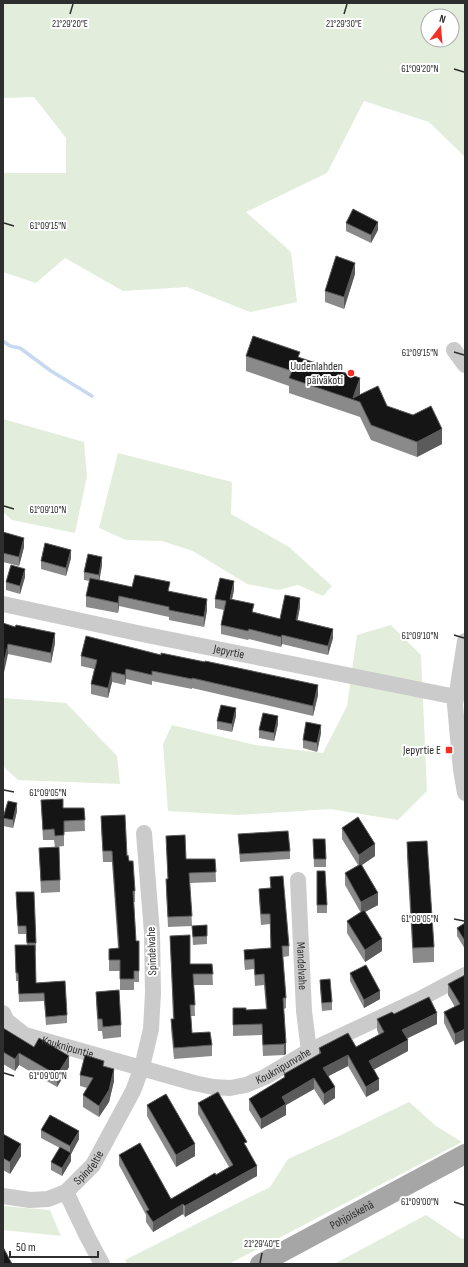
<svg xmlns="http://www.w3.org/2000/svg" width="468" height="1267" viewBox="0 0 468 1267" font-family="'Sofia Sans Condensed',sans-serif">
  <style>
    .green { fill: #e2eddb; fill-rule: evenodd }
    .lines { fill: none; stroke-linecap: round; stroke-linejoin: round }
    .stream { stroke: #c6d9ee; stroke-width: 3.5 }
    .minor { stroke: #cbcbcb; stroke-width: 16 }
    .major { stroke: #a6a6a6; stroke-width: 20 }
    .wall { fill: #8a8a8a }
    .shaded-wall { fill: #5b5b5b }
    .building { fill: #151515; stroke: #5b5b5b }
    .ticks { fill: none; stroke: #2e2e2e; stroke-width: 1.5 }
    .poi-dot { fill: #f13025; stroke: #fff; stroke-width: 1.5 }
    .labels { text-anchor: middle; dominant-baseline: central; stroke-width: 4; stroke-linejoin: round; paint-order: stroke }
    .poi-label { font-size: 12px; fill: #2e2e2e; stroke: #fff; text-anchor: end }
    .street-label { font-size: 12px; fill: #2e2e2e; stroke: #fff }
    .ticks-label { font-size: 10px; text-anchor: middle; fill: #2e2e2e; stroke: #fff; stroke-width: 4; stroke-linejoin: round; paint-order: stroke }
  </style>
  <rect width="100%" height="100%" fill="#fff"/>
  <g class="green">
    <path d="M 3,3 L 465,3 L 465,157 L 429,122 L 364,101 L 327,173 L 246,212 L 291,252 L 297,302 L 250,312 L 187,287 L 123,291 L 65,258 L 36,283 L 3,272 L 3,173 L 66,173 L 66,138 L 34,97 L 3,98 ZM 428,16 L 452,16 L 452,40 L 428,40 Z"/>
    <path d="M 3,419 L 84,442 L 87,476 L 75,533 L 12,520 L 3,512 Z"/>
    <path d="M 118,453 L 232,482 L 231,514 L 289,547 L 332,586 L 323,596 L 298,585 L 278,590 L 247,584 L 193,551 L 162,541 L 126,540 L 99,528 Z"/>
    <path d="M 391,625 L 421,655 L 427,791 L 398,820 L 330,809 L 238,815 L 168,811 L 163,744 L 172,725 L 255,745 L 323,753 L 347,706 L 357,635 Z"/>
    <path d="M 3,698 L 66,703 L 117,756 L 120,784 L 18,780 L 3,766 Z"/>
    <path d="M 409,1102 L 436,1126 L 462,1142 L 229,1264 L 127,1264 L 125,1260 L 270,1187 L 288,1159 L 339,1136 Z"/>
    <path d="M 3,1206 L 50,1210 L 61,1236 L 3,1230 Z"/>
    <path d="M 426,1215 L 462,1239 L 465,1238 L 465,1264 L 334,1264 Z"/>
  </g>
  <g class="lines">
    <path class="stream" d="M 3,341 L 10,346 L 20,348 L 51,371 L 92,396"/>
    <g class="minor">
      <path d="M 454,350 L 465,365"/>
      <path id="s1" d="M 3,604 L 142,634 L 456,697"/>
      <path d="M 465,641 L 455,705 L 461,770 L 465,793"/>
      <path id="s2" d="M 298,880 L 304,1011 L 309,1051"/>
      <path id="s3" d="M 3,1013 L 7,1021 L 25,1035 L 194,1083 L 213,1087 L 230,1088 L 246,1085 L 265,1077 L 309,1051 L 418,1000 L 465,975"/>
      <path d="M 3,1196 L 30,1200 L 48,1199 L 66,1192"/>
      <path id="s4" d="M 102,1264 L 87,1236 L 66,1192 L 93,1165 L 133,1091 L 142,1067 L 151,1029 L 153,993 L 152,933 L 144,833"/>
    </g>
    <path class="major" id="s5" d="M 260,1264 L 465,1154"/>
  </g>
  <g class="wall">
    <path d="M 346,223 L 378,230 L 371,243 L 346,231 Z"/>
    <path d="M 355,274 L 344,309 L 325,302 L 325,291 Z"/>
    <path d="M 246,356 L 300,358 L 360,394 L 360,395 L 387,406 L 442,444 L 417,457 L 371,440 L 360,417 L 289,393 L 289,386 L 246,371 Z"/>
    <path d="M 3,532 L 24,547 L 19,566 L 3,562 Z"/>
    <path d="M 71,558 L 66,576 L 41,569 L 41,561 Z"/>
    <path d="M 102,565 L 99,580 L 132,587 L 170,591 L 207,610 L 204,627 L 169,620 L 169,617 L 119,606 L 118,613 L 86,607 L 86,596 L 90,581 L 84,580 L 84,572 Z"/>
    <path d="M 25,577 L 20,594 L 6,590 L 6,582 Z"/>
    <path d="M 234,590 L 232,599 L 254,612 L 280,619 L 300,607 L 297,620 L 333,638 L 328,655 L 282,644 L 281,647 L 249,639 L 248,640 L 221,634 L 221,625 L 224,610 L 215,608 L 215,599 Z"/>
    <path d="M 3,623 L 55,643 L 51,663 L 8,654 Z"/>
    <path d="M 161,655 L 318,695 L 313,716 L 266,705 L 192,688 L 192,689 L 152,681 L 152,685 L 126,679 L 125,685 L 112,682 L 108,698 L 91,694 L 91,684 L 94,669 L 81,666 L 81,656 Z"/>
    <path d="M 236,716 L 232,732 L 217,729 L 217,721 Z"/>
    <path d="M 278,724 L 274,741 L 259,738 L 259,730 Z"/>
    <path d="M 321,733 L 317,752 L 303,748 L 303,740 Z"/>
    <path d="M 41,800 L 63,808 L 84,808 L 85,831 L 64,832 L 64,846 L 55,847 L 54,840 L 43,840 Z"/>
    <path d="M 17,811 L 13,828 L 3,826 L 3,818 Z"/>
    <path d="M 101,816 L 127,856 L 135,891 L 135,902 L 134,902 L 136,941 L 139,941 L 139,982 L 134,982 L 134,990 L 120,990 L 120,971 L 109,971 L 109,949 L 118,948 L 112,862 L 103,862 L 101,827 Z"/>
    <path d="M 342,828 L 375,856 L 362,865 L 378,905 L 365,912 L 382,951 L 365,962 L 347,933 L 347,921 L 361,913 L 345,885 L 345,873 L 358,865 L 342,839 Z"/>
    <path d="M 238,834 L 290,851 L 290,859 L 240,862 Z"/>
    <path d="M 166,836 L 186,859 L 215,859 L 216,882 L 190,883 L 192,926 L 168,927 L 166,889 L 166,879 L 168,879 Z"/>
    <path d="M 313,839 L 326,859 L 326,867 L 314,867 Z"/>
    <path d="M 407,842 L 434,947 L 434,962 L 413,963 L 407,857 Z"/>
    <path d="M 39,848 L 60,880 L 60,892 L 41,893 Z"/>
    <path d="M 317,871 L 327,905 L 327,913 L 317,913 Z"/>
    <path d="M 270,877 L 289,946 L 289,956 L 283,957 L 286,998 L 286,1008 L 284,1009 L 286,1054 L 284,1055 L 263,1056 L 262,1035 L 233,1036 L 233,1008 L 246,1010 L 266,1009 L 264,985 L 255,986 L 254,969 L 245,970 L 244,961 L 244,950 L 271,948 L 270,924 L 261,925 L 259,900 L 259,889 L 270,888 Z"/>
    <path d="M 16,892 L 36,943 L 36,951 L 35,951 L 36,983 L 67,1015 L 67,1023 L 46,1025 L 44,1001 L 19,1002 L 18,981 L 16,981 L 15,945 L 27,945 L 26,934 L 18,934 Z"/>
    <path d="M 465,923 L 465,949 L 457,936 L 457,928 Z"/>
    <path d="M 207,925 L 207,944 L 193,945 L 192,926 Z"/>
    <path d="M 170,936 L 190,964 L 212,964 L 213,985 L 194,985 L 195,1016 L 191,1016 L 192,1033 L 212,1045 L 212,1056 L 174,1059 L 171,1029 L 171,1019 L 173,1019 Z"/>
    <path d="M 350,973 L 380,999 L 364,1008 L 350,981 Z"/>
    <path d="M 465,975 L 455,1045 L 444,1023 L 444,1012 L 455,1007 L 448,995 L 448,984 Z"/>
    <path d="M 320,980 L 332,1002 L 332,1010 L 322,1011 L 320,988 Z"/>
    <path d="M 96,992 L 121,1025 L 121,1037 L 103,1039 L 102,1031 L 98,1031 L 96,1003 Z"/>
    <path d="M 394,1014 L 437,1024 L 407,1038 L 408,1051 L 373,1070 L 379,1090 L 366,1097 L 348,1066 L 328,1076 L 335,1098 L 324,1105 L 314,1089 L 286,1105 L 286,1115 L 261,1129 L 249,1110 L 249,1099 L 284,1078 L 284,1074 L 319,1054 L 319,1048 L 356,1047 L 379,1035 L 377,1030 L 377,1019 Z"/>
    <path d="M 3,1028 L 34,1047 L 69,1067 L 57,1087 L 19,1065 L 15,1071 L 3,1064 Z"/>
    <path d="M 104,1067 L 114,1081 L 109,1102 L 99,1117 L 83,1107 L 83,1095 L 87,1088 L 80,1086 L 80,1075 Z"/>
    <path d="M 198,1103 L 247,1147 L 257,1176 L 185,1217 L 183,1214 L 153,1232 L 146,1222 L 146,1215 L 119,1165 L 119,1155 L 171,1199 L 229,1167 L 198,1114 Z"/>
    <path d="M 147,1105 L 195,1156 L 176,1167 L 147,1116 Z"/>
    <path d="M 41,1130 L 79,1139 L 71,1154 L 71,1161 L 62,1176 L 51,1170 L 51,1162 L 60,1148 L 41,1138 Z"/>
    <path d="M 3,1134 L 21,1156 L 10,1174 L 3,1170 Z"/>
  </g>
  <g class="shaded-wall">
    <path d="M 378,222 L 378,230 L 371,243 L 371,235 Z"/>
    <path d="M 355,263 L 355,274 L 344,309 L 344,297 Z"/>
    <path d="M 360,378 L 360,394 L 358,401 L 353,398 Z"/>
    <path d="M 442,429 L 442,444 L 417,457 L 417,442 Z"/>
    <path d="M 24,538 L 24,547 L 19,566 L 19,557 Z"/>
    <path d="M 71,550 L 71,558 L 66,576 L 66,568 Z"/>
    <path d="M 102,557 L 102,565 L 99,583 L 99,575 Z"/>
    <path d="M 25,569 L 25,577 L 20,594 L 20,586 Z"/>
    <path d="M 234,581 L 234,590 L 230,608 L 230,599 Z"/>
    <path d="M 119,596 L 119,606 L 118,613 L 118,603 Z"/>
    <path d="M 300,598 L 300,607 L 296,629 L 296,620 Z"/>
    <path d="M 207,599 L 207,610 L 204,627 L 204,617 Z"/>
    <path d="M 333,629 L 333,638 L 328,655 L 328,646 Z"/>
    <path d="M 55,633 L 55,643 L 51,663 L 51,653 Z"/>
    <path d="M 282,635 L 282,644 L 281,647 L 281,637 Z"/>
    <path d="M 8,644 L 8,654 L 3,677 L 3,667 Z"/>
    <path d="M 126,669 L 126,679 L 125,685 L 125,675 Z"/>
    <path d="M 112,672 L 112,682 L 108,698 L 108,688 Z"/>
    <path d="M 318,685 L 318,695 L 313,716 L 313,706 Z"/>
    <path d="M 236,708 L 236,716 L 232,732 L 232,724 Z"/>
    <path d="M 278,716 L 278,724 L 274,741 L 274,733 Z"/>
    <path d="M 321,725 L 321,733 L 317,752 L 317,743 Z"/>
    <path d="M 17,803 L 17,811 L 13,828 L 13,820 Z"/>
    <path d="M 375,844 L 375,856 L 359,867 L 359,855 Z"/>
    <path d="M 378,893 L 378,905 L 361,914 L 361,902 Z"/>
    <path d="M 382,939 L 382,951 L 365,962 L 365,950 Z"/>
    <path d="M 380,991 L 380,999 L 364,1008 L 364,1000 Z"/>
    <path d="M 437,1013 L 437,1024 L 402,1041 L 402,1030 Z"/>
    <path d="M 465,1029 L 465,1040 L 455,1045 L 455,1034 Z"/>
    <path d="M 408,1040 L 408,1051 L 369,1072 L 369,1061 Z"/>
    <path d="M 286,1043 L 286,1054 L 284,1055 L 284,1044 Z"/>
    <path d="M 19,1053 L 19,1065 L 15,1071 L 15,1059 Z"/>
    <path d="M 348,1055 L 348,1066 L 323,1079 L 323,1068 Z"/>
    <path d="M 69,1056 L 69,1067 L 57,1087 L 57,1075 Z"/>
    <path d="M 114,1069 L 114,1081 L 109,1102 L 99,1117 L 99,1106 Z"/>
    <path d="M 314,1078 L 314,1089 L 286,1105 L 286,1115 L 261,1129 L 261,1119 L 282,1097 Z"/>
    <path d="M 379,1079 L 379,1090 L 366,1097 L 366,1087 Z"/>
    <path d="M 335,1087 L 335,1098 L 324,1105 L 324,1094 Z"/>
    <path d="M 79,1131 L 79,1139 L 71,1154 L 71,1161 L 62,1176 L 62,1168 L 70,1154 L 70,1146 Z"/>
    <path d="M 21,1144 L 21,1156 L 10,1174 L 10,1162 Z"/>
    <path d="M 195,1144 L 195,1156 L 176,1167 L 176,1155 Z"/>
    <path d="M 257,1166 L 257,1176 L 185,1217 L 185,1206 Z"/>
    <path d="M 183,1204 L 183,1214 L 153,1232 L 153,1222 Z"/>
  </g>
  <g class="building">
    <path d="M 353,209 L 378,222 L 371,235 L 346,223 Z"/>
    <path d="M 336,256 L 355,263 L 344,297 L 325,291 Z"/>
    <path d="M 253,336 L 300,352 L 298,357 L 360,378 L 353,398 L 378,386 L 387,406 L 413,415 L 431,406 L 442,429 L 417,442 L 371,425 L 360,402 L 289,378 L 292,371 L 246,356 Z"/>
    <path d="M 3,532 L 24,538 L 19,557 L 3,553 Z"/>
    <path d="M 45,543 L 71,550 L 66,568 L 41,561 Z"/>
    <path d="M 88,554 L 102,557 L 99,575 L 84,572 Z"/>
    <path d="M 11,565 L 25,569 L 20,586 L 6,582 Z"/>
    <path d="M 135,575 L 170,582 L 168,591 L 207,599 L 204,617 L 169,610 L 169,607 L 119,596 L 118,603 L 86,596 L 90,578 L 132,587 Z"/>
    <path d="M 220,578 L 234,581 L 230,599 L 254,604 L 252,612 L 280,619 L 285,595 L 300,598 L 296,620 L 333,629 L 328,646 L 282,635 L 281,637 L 249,629 L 248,631 L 221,625 L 226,601 L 215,599 Z"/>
    <path d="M 3,623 L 15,627 L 16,625 L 55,633 L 51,653 L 8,644 L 3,667 Z"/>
    <path d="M 86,636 L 161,655 L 161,653 L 205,662 L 205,661 L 318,685 L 313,706 L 266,695 L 192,678 L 192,679 L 152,671 L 152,675 L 126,669 L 125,675 L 112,672 L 108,688 L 91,684 L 97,660 L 81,656 Z"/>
    <path d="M 221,705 L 236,708 L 232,724 L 217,721 Z"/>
    <path d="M 263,713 L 278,716 L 274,733 L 259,730 Z"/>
    <path d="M 306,722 L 321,725 L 317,743 L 303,740 Z"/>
    <path d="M 63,799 L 63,808 L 84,808 L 85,820 L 64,821 L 64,835 L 55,836 L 54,829 L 43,830 L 41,800 Z"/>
    <path d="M 8,801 L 17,803 L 13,820 L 3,818 Z"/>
    <path d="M 125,815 L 127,856 L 128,855 L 129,861 L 133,861 L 135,891 L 133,891 L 136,941 L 139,941 L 139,971 L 134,971 L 134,979 L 120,979 L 120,960 L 109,960 L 109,949 L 119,948 L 112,851 L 103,851 L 101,816 Z"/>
    <path d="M 358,817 L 375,844 L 359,855 L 342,828 Z"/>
    <path d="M 288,831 L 290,851 L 240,854 L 238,834 Z"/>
    <path d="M 185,835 L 186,859 L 215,859 L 216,872 L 189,873 L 192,916 L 168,917 L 166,879 L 168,879 L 166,836 Z"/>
    <path d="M 313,839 L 325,839 L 326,859 L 314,859 Z"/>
    <path d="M 427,841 L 434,947 L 413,948 L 407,842 Z"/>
    <path d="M 59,847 L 60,880 L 41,881 L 39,848 Z"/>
    <path d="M 361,864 L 378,893 L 361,902 L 345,873 Z"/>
    <path d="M 317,871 L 325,871 L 327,905 L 317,905 Z"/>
    <path d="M 283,876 L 289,946 L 282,946 L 286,998 L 283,998 L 286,1043 L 284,1044 L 263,1045 L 262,1024 L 233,1025 L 233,1008 L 246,1008 L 246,1010 L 267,1009 L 264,974 L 255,975 L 254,959 L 245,960 L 244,950 L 271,948 L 270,914 L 261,914 L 259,889 L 271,888 L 270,877 Z"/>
    <path d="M 16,892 L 34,892 L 36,943 L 27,943 L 26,926 L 18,926 Z"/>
    <path d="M 364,910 L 382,939 L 365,950 L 347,921 Z"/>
    <path d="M 465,923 L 465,941 L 457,928 Z"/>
    <path d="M 207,925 L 207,936 L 193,937 L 192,926 Z"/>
    <path d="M 190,935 L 190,964 L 212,964 L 213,974 L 193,974 L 195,1005 L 190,1005 L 192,1033 L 210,1032 L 212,1045 L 174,1048 L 171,1019 L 174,1019 L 170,936 Z"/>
    <path d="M 15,945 L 35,945 L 36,983 L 65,981 L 67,1015 L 46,1017 L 44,993 L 19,994 L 18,973 L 16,973 Z"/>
    <path d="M 366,965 L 380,991 L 364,1000 L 350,973 Z"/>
    <path d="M 465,975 L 465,1029 L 455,1034 L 444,1012 L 460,1004 L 448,984 Z"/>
    <path d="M 330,979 L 332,1002 L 322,1003 L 320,980 Z"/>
    <path d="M 119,990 L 121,1025 L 103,1027 L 102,1019 L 98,1019 L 96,992 Z"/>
    <path d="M 429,997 L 437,1013 L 402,1030 L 408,1040 L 369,1061 L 379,1079 L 366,1087 L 348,1055 L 323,1068 L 335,1087 L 324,1094 L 314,1078 L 282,1097 L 286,1104 L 261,1119 L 249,1099 L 285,1077 L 284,1074 L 321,1053 L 319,1048 L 348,1033 L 356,1047 L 384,1032 L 377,1019 L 392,1012 L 394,1014 Z"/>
    <path d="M 3,1028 L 34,1047 L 39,1038 L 69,1056 L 57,1075 L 19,1053 L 15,1059 L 3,1052 Z"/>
    <path d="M 85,1055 L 104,1061 L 103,1066 L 114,1069 L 109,1090 L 99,1106 L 83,1095 L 93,1078 L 80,1075 Z"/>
    <path d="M 218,1092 L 247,1142 L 244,1143 L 257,1166 L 185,1206 L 183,1204 L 153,1222 L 146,1211 L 149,1210 L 119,1155 L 140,1143 L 171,1199 L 215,1173 L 216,1175 L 233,1165 L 198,1103 Z"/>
    <path d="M 166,1094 L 195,1144 L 176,1155 L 147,1105 Z"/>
    <path d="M 50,1115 L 79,1131 L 70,1146 L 41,1130 Z"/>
    <path d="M 3,1134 L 21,1144 L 10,1162 L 3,1158 Z"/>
    <path d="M 60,1147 L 71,1153 L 62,1168 L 51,1162 Z"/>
    <path d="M 3,1247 L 12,1264 L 3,1264 Z"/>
  </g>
  <path class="ticks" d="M 70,14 L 73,4M 344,14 L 347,4M 454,69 L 464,72M 4,223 L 14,226M 454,352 L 464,355M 4,506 L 14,509M 454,635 L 464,638M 4,790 L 14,792M 454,919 L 464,921M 4,1073 L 14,1076M 454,1202 L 464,1205M 260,1263 L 262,1253"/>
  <g class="poi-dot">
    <circle cx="351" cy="373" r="4"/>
    <rect x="445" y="746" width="8" height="8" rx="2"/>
  </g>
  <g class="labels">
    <g class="poi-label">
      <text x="343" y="366">Uudenlahden<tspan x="343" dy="14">päiväkoti</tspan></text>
      <text x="441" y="750">Jepyrtie E</text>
    </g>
    <g class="street-label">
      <text stroke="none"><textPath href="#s1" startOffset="231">Jepyrtie</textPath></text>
      <text transform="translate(152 951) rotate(-92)">Spindelvahe</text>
      <text stroke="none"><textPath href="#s2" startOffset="86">Mandelvahe</textPath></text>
      <text stroke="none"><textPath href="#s3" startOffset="76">Kouknipuntie</textPath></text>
      <text stroke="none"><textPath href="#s3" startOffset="302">Kouknipunvahe</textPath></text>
      <text stroke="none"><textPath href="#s4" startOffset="114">Spindeltie</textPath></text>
      <text stroke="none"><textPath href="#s5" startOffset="104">Pohjoiskehä</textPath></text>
    </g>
  </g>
  <g class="ticks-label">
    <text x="70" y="27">21°29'20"E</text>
    <text x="344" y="27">21°29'30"E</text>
    <text x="420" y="72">61°09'20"N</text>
    <text x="48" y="229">61°09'15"N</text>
    <text x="420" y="356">61°09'15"N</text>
    <text x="48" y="513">61°09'10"N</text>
    <text x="420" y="639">61°09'10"N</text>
    <text x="48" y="796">61°09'05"N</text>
    <text x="420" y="922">61°09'05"N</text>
    <text x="48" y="1079">61°09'00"N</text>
    <text x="420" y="1205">61°09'00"N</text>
    <text x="262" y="1247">21°29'40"E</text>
  </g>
  <rect width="468" height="1267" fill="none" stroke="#2e2e2e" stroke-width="8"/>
  <g transform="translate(440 28) rotate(16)"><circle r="19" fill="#ffffff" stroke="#ababab"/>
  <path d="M0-3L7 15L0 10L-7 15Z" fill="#f13025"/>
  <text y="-6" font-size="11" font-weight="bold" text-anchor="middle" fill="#2e2e2e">N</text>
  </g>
  <path d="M10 1251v6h88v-6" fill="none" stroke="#2e2e2e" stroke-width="2"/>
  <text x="16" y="1251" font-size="12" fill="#2e2e2e" stroke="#ffffff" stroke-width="3" paint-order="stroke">50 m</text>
</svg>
